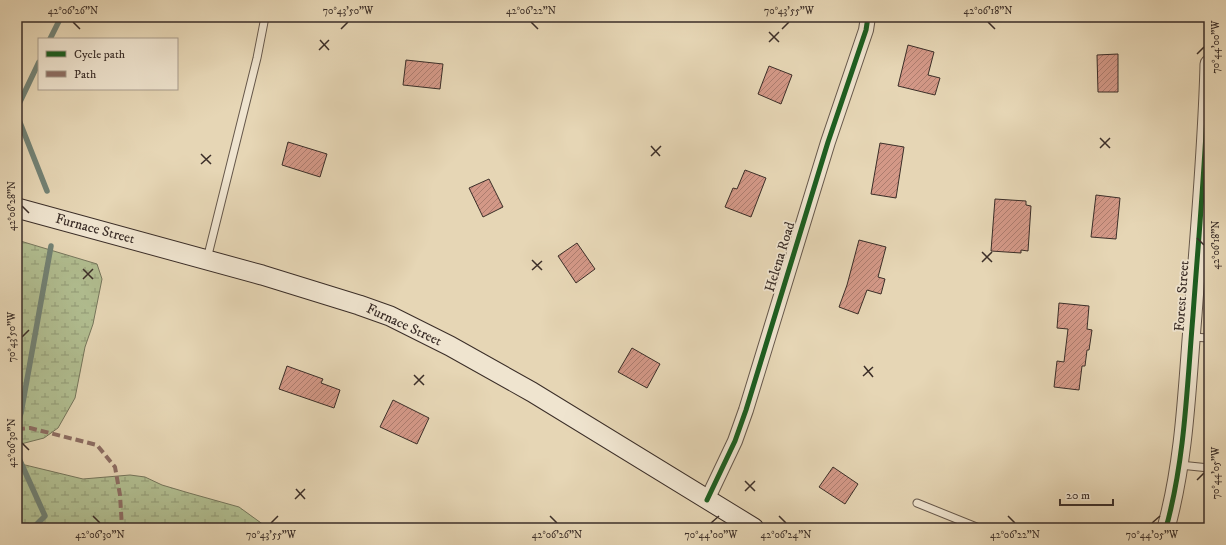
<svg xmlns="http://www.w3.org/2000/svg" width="1226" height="545" viewBox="0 0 1226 545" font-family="'IM FELL DW Pica',serif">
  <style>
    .wetland { fill: url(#wetland-marsh); stroke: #76765c }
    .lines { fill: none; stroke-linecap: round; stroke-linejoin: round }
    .stream { stroke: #728275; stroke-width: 5.5 }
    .building { fill: url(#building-hatch); stroke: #3b2e28 }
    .service-casing { stroke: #66584b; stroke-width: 9 }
    .minor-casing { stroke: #66584b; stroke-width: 16 }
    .tertiary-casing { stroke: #66584b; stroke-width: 19 }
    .secondary-casing { stroke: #3b2e28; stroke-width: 21 }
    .service { stroke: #efe4cf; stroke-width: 7 }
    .minor { stroke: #efe4cf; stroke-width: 14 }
    .tertiary { stroke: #efe4cf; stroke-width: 17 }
    .secondary { stroke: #efe4cf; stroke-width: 19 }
    .quiet { stroke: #8d6e63; stroke-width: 4; stroke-dasharray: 8 4; stroke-linecap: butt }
    .cycleway-casing { stroke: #efe4cf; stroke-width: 8 }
    .cycleway { stroke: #1b5e20; stroke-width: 5 }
    .ticks { fill: none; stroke: #3b2e28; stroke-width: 1.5 }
    .labels { text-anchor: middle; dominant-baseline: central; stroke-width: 3.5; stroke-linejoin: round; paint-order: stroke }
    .street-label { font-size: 14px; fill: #3b2e28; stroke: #efe4cf }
    .neatline { fill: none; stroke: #3b2e28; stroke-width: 1.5 }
    .ticks-label { font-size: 10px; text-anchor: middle; fill: #3b2e28 }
  </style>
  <defs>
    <pattern id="wetland-marsh" width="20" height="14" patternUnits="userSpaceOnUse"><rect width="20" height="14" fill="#b1be91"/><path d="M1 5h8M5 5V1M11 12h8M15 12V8" fill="none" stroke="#919b76"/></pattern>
    <pattern id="building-hatch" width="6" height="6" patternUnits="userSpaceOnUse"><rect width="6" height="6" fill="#d39887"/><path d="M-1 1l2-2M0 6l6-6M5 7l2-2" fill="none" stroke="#ac7c6e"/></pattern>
  </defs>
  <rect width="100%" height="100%" fill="#e6d6b5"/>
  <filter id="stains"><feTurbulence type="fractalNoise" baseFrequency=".005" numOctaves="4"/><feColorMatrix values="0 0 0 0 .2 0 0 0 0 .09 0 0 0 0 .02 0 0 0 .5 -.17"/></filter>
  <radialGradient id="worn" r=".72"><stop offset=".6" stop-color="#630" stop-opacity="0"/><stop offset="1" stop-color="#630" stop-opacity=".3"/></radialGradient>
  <g class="wetland">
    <path d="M 17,240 L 97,264 L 102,279 L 93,324 L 85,347 L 75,398 L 58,428 L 44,438 L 17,445 Z"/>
    <path d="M 17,463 L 83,479 L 130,475 L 145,477 L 162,485 L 189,493 L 239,507 L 268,528 L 17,528 Z"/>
  </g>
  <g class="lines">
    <g class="stream">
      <path d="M 50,39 L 61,17"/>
      <path d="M 17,108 L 39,62"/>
      <path d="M 17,115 L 47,191"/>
      <path d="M 17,425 L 21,413 L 51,246"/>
      <path d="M 17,454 L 45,516 L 33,528"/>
    </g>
  </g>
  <g class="building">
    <path d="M 908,45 L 934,52 L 928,75 L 940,78 L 935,95 L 898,86 Z"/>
    <path d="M 1118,54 L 1118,92 L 1098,92 L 1097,55 Z"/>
    <path d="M 406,60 L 443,64 L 440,89 L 403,85 Z"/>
    <path d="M 769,66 L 792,75 L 781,104 L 758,94 Z"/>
    <path d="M 288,142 L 327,154 L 320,177 L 282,165 Z"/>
    <path d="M 880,143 L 904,147 L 896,198 L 871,194 Z"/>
    <path d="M 745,170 L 766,178 L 751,217 L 725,207 L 733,188 L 737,189 Z"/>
    <path d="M 489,179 L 503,207 L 483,217 L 469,188 Z"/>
    <path d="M 1096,195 L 1120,198 L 1116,239 L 1091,237 Z"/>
    <path d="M 995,199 L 1026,201 L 1026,205 L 1031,206 L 1028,251 L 1021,250 L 1021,253 L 991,251 Z"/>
    <path d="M 859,240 L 886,247 L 878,277 L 885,279 L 881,294 L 867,290 L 858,314 L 839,307 L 847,285 Z"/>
    <path d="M 577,243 L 595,269 L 576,283 L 558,256 Z"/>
    <path d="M 1059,303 L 1089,306 L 1087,329 L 1092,330 L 1089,350 L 1087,350 L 1085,366 L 1082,366 L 1079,390 L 1054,387 L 1057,361 L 1064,362 L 1068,329 L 1057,328 Z"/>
    <path d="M 632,348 L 660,364 L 647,388 L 618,372 Z"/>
    <path d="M 287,366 L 323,379 L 321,383 L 340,390 L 334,408 L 279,389 Z"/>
    <path d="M 393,400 L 429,418 L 417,444 L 380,427 Z"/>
    <path d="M 833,467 L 858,484 L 845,504 L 819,487 Z"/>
  </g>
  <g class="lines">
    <g class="service-casing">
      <g id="service">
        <path d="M 207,259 L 257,58 L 265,17"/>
        <path d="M 1191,337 L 1209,338"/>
        <path d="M 1180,465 L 1209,468"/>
        <path d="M 917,503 L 979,528"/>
      </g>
    </g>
    <g class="minor-casing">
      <path id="minor" d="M 707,500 L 735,441 L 746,410 L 828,142 L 866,30 L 868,17"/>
    </g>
    <g class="tertiary-casing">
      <path id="tertiary" d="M 1166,528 C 1185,459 1187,386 1193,315 C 1199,231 1207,148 1209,64"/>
    </g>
    <g class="secondary-casing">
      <path id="secondary" d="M 17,208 L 262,275 L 359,305 L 390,316 L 450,346 L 532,392 L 754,528"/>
    </g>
    <use href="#service" class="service"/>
    <use href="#minor" class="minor"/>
    <use href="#tertiary" class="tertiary"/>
    <use href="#secondary" class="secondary"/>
    <path class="quiet" d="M 17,429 L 30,428 L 97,445 L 115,467 L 120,495 L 122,528"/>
    <g class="cycleway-casing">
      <g id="cycleway">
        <path d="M 707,500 L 735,441 L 746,410 L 828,142 L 866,30 L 868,17"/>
        <path d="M 1166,528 C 1185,459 1187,386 1193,315 C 1199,231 1207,148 1209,64"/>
      </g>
    </g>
    <use href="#cycleway" class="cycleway"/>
  </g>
  <path class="ticks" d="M 73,22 L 80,29M 531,22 L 538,29M 988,22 L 995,29M 341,29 L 348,22M 782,29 L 789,22M 769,32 L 779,42M 320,40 L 329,50M 769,42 L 779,32M 319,50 L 329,40M 1197,54 L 1204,47M 1100,138 L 1110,148M 651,146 L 660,156M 1100,148 L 1110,138M 201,154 L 211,164M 651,156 L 661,146M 201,164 L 211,155M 22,206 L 29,213M 1197,238 L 1204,245M 982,252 L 992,262M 532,260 L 542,270M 982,262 L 992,252M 83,269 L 93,279M 532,270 L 542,261M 83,279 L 93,269M 22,337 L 29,330M 864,366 L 873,377M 414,375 L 424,385M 863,376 L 873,367M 414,385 L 424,375M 22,443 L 29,450M 1197,480 L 1204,473M 745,481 L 755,491M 296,489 L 305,499M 745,491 L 755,481M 295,499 L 305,489M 93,516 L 100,523M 550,516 L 557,523M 779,516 L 786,523M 1008,516 L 1015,523M 271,523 L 278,516M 711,523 L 719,516M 1152,523 L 1160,516"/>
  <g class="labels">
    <g class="street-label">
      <text transform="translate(95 229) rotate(15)">Furnace Street</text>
      <text transform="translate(780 257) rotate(-73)">Helena Road</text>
      <text transform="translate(1182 296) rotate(-86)">Forest Street</text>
      <text transform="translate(404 325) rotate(25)">Furnace Street</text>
    </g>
  </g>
  <rect width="1226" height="545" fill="none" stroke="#e6d6b5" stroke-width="44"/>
  <rect x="38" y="38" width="140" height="52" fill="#efe4cf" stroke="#a79b8c"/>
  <rect x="46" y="51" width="20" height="6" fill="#1b5e20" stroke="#a79b8c"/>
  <text x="74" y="58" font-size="12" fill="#3b2e28">Cycle path</text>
  <rect x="46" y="71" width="20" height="6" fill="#8d6e63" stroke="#a79b8c"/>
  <text x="74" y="78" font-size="12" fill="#3b2e28">Path</text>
  <path d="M1060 499v6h53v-6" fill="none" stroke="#3b2e28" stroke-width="2"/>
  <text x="1066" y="499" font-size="12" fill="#3b2e28" stroke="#efe4cf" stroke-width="3" paint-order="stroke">20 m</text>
  <rect x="22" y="22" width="1182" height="501" class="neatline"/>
  <g class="ticks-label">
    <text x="73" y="14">42°06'26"N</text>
    <text x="348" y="14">70°43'50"W</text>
    <text x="531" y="14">42°06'22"N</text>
    <text x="789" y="14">70°43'55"W</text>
    <text x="988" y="14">42°06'18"N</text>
    <text transform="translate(1215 47) rotate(-90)" y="4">70°44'00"W</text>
    <text transform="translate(11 206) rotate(-90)" y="4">42°06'28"N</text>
    <text transform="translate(1215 245) rotate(-90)" y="4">42°06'18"N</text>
    <text transform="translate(11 337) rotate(-90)" y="4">70°43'50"W</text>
    <text transform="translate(11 443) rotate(-90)" y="4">42°06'30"N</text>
    <text transform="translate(1215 473) rotate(-90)" y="4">70°44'05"W</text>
    <text x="100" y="538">42°06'30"N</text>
    <text x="271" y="538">70°43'55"W</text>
    <text x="557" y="538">42°06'26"N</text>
    <text x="711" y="538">70°44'00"W</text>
    <text x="786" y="538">42°06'24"N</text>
    <text x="1015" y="538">42°06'22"N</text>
    <text x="1152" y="538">70°44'05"W</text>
  </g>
  <rect width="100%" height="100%" filter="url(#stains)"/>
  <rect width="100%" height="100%" fill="url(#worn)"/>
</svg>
